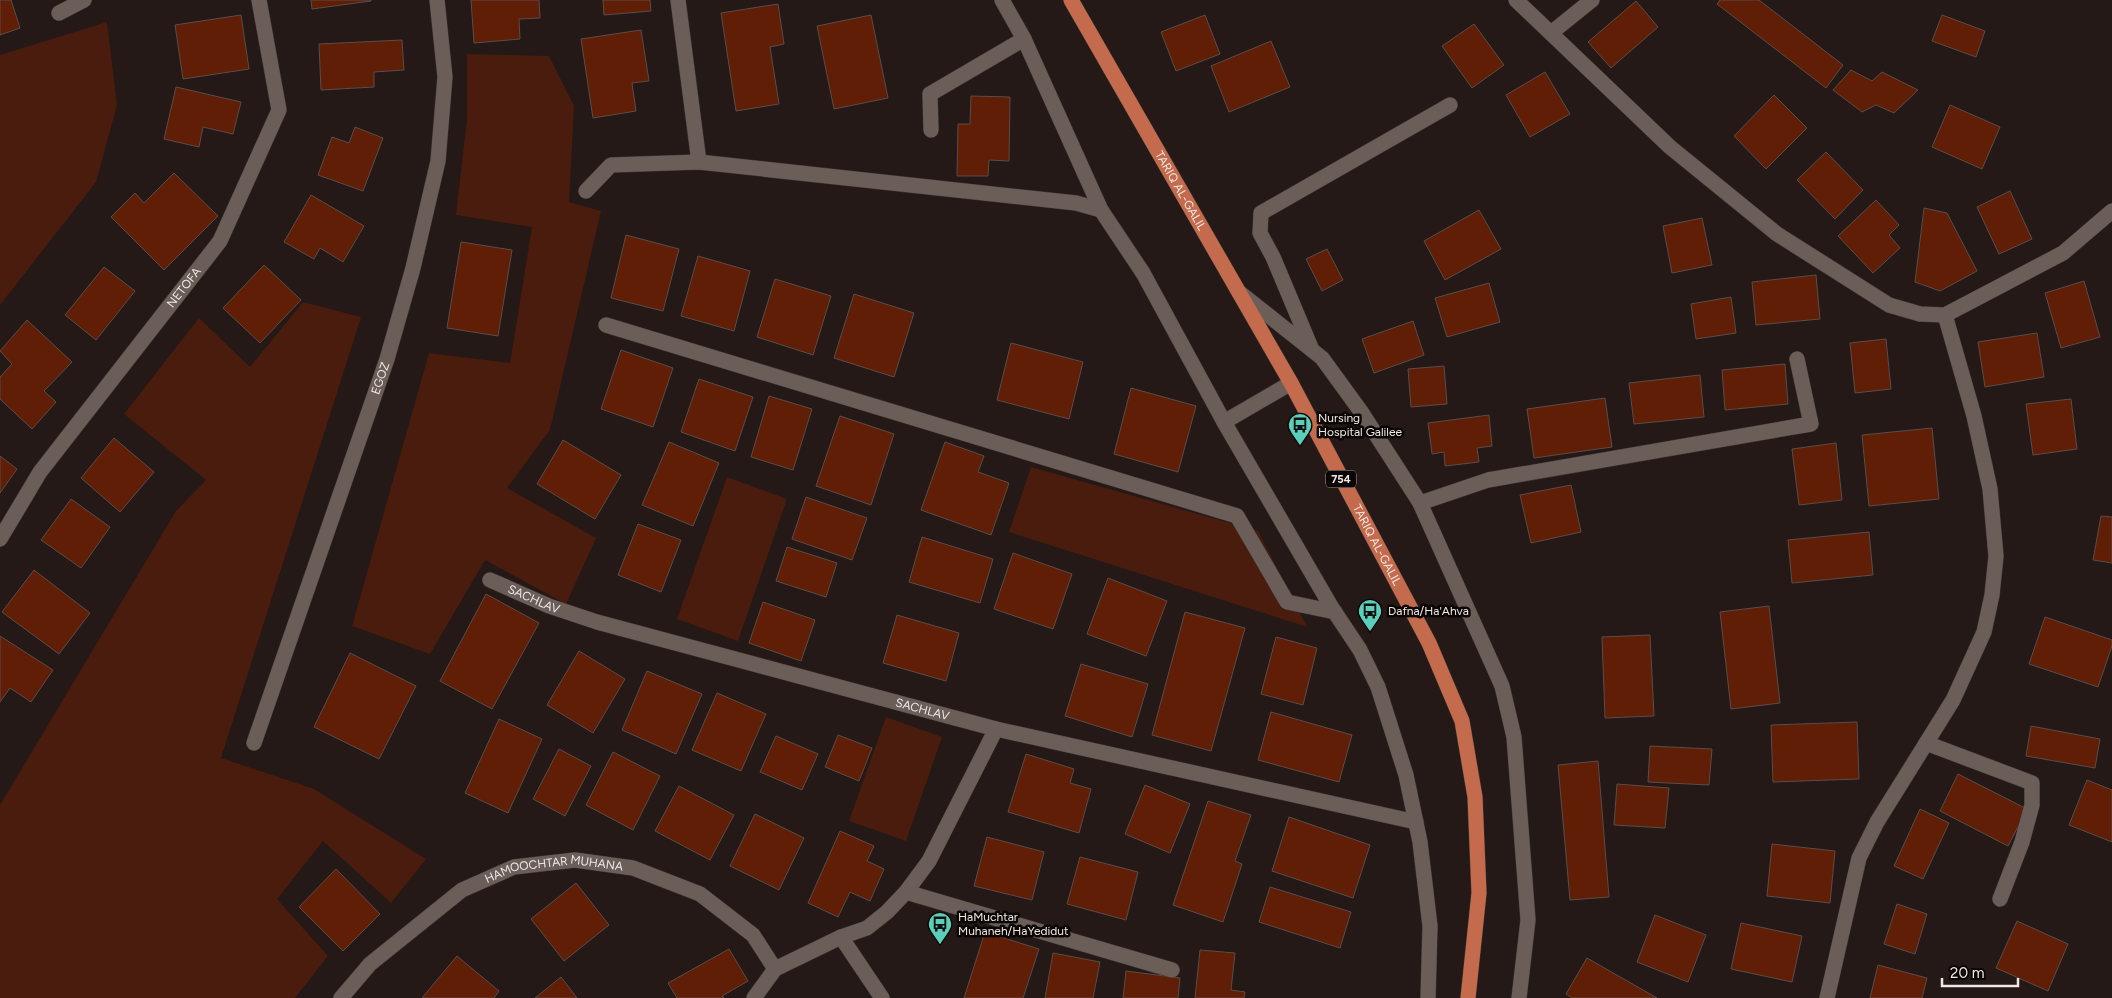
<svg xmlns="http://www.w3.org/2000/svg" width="2112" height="998" viewBox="0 0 2112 998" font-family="Figtree,sans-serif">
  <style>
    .green { fill: #491c0d }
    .building { fill: #5f1e05; stroke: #5a4d49 }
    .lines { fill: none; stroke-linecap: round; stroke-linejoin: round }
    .minor-casing { stroke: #3f3735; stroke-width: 16 }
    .major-casing { stroke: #3f3735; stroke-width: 16 }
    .minor { stroke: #6b5e59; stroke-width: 15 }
    .major { stroke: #c36b4c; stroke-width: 15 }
    .labels { text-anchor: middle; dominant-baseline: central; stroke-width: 5; stroke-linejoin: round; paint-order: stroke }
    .shield { fill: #0a0605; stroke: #aba4a2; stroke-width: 1 }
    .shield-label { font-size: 11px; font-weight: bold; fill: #f0e8e5 }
    .street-label { font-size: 12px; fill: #f0e8e5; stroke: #0a0605 }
    .poi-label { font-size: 12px; fill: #f0e8e5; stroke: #0a0605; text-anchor: start }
  </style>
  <rect width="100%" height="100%" fill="#241916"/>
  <g class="green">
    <path d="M 107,22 L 117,105 L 96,182 L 0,305 L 0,55 Z"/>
    <path d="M 467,54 L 549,56 L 574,106 L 569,202 L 601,211 L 550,430 L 507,488 L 596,538 L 566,604 L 485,560 L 430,654 L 352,626 L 429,353 L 510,363 L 532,227 L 456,215 L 467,119 Z"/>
    <path d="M 303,302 L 361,317 L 221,758 L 314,789 L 426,859 L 391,903 L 323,841 L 277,899 L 328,956 L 295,998 L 0,998 L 0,805 L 176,511 L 206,480 L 124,414 L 199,318 L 250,367 Z"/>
    <path d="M 1031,467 L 1258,531 L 1307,627 L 1009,532 Z"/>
    <path d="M 727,477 L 787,499 L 738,641 L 677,619 Z"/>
    <path d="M 886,717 L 942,737 L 906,841 L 849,821 Z"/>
  </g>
  <g class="building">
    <path d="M 0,0 L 11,0 L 20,28 L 0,35 Z"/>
    <path d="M 311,0 L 371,0 L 371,1 L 312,9 Z"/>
    <path d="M 471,0 L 539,0 L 540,18 L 519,19 L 520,39 L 474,43 Z"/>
    <path d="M 603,0 L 650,0 L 651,11 L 604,15 Z"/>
    <path d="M 1720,0 L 1759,0 L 1843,65 L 1826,88 L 1717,4 Z"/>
    <path d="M 1636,1 L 1658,27 L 1611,68 L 1588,42 Z"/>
    <path d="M 778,4 L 784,44 L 770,47 L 779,104 L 736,111 L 721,13 Z"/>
    <path d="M 241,15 L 249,69 L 183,79 L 175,25 Z"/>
    <path d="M 871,15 L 888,98 L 834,109 L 817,26 Z"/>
    <path d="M 1205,15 L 1220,54 L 1176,71 L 1161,32 Z"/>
    <path d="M 1942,15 L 1985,31 L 1976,57 L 1932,41 Z"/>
    <path d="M 1474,24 L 1504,65 L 1472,88 L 1442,46 Z"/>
    <path d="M 641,30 L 649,81 L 632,83 L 636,111 L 593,118 L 581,39 Z"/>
    <path d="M 402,40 L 404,70 L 374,72 L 374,87 L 321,90 L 319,44 Z"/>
    <path d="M 1271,41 L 1290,87 L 1229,112 L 1211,66 Z"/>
    <path d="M 1851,70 L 1872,81 L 1882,72 L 1918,90 L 1894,113 L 1876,105 L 1862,112 L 1833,90 Z"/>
    <path d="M 1545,72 L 1570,114 L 1530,137 L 1506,95 Z"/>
    <path d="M 176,87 L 241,102 L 233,134 L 203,127 L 199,147 L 164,139 Z"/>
    <path d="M 1774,95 L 1807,128 L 1766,169 L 1734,136 Z"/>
    <path d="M 971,96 L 1010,97 L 1009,161 L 989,160 L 988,176 L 957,176 L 958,124 L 970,124 Z"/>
    <path d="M 1950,105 L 2000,127 L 1982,169 L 1932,147 Z"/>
    <path d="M 355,127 L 383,138 L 363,191 L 318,175 L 332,137 L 349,143 Z"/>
    <path d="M 1826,152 L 1863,190 L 1835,219 L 1797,180 Z"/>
    <path d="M 174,173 L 218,216 L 164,270 L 111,217 L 135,193 L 144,203 Z"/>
    <path d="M 2010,191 L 2032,239 L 1999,254 L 1977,207 Z"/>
    <path d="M 311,195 L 364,226 L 343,262 L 320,248 L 314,259 L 284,242 Z"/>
    <path d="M 1876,200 L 1899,225 L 1889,235 L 1900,248 L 1873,273 L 1838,236 Z"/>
    <path d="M 1924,208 L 1947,213 L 1977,271 L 1940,291 L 1915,282 Z"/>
    <path d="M 1479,210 L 1501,249 L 1445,280 L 1424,241 Z"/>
    <path d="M 1702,218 L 1712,265 L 1672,273 L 1663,226 Z"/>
    <path d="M 626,235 L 679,249 L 663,311 L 611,298 Z"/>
    <path d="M 461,242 L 512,250 L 498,336 L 447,328 Z"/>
    <path d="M 1327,249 L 1343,280 L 1322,291 L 1306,259 Z"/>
    <path d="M 698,256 L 750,271 L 734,331 L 681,316 Z"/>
    <path d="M 264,265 L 301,300 L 260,343 L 223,308 Z"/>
    <path d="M 104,267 L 135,291 L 96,340 L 65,315 Z"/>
    <path d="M 1816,275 L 1820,319 L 1756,325 L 1752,282 Z"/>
    <path d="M 775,279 L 831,296 L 813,355 L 757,337 Z"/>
    <path d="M 2084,281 L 2100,337 L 2061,348 L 2045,293 Z"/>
    <path d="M 1489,283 L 1500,322 L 1447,337 L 1435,298 Z"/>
    <path d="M 854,294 L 914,313 L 894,377 L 834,358 Z"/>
    <path d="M 1731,297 L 1736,333 L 1696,339 L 1691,304 Z"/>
    <path d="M 27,320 L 72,362 L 44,391 L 56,402 L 32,429 L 0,399 L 0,377 L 12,364 L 0,351 Z"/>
    <path d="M 1413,321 L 1424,355 L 1374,373 L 1362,339 Z"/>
    <path d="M 2037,333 L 2044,377 L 1985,387 L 1978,342 Z"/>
    <path d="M 1886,339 L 1891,389 L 1855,393 L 1850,343 Z"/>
    <path d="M 1011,343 L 1083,362 L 1069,419 L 997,400 Z"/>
    <path d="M 621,350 L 673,368 L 653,427 L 601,409 Z"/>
    <path d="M 1785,364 L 1788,404 L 1725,410 L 1722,370 Z"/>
    <path d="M 1444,366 L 1447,404 L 1411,407 L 1408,369 Z"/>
    <path d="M 1700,375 L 1704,417 L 1634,424 L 1629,383 Z"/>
    <path d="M 699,379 L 753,397 L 735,451 L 681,432 Z"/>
    <path d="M 1131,388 L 1196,406 L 1178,472 L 1114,454 Z"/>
    <path d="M 769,396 L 812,409 L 793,470 L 751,457 Z"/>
    <path d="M 1605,398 L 1612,447 L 1534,458 L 1527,409 Z"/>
    <path d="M 2071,399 L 2077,449 L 2033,455 L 2026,404 Z"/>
    <path d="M 1489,415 L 1492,446 L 1477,448 L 1479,462 L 1445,466 L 1444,452 L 1432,454 L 1428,423 Z"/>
    <path d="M 840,416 L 894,434 L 871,505 L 816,486 Z"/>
    <path d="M 1932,428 L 1939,499 L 1869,506 L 1862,435 Z"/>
    <path d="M 114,438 L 154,472 L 120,512 L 81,478 Z"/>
    <path d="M 563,440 L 621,475 L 595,519 L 537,484 Z"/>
    <path d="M 669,442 L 719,463 L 693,526 L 642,505 Z"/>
    <path d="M 945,442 L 984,456 L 978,472 L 1009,483 L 991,535 L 921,510 Z"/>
    <path d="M 1836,443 L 1842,500 L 1799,505 L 1792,449 Z"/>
    <path d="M 0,456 L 17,469 L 0,493 Z"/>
    <path d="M 1571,485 L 1581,532 L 1531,543 L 1520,495 Z"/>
    <path d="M 806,497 L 867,518 L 852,560 L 792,539 Z"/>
    <path d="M 71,499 L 110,527 L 81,568 L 41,540 Z"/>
    <path d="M 2101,516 L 2112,517 L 2112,563 L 2093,560 Z"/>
    <path d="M 638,524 L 681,540 L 661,592 L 618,575 Z"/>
    <path d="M 1869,532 L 1873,575 L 1792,583 L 1788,540 Z"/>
    <path d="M 922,537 L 993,559 L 980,603 L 909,582 Z"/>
    <path d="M 787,547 L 837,563 L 826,597 L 776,581 Z"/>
    <path d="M 1013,553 L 1072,574 L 1053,629 L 994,609 Z"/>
    <path d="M 34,570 L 90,613 L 59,654 L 2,612 Z"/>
    <path d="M 1108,578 L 1167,601 L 1146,656 L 1087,634 Z"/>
    <path d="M 486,594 L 539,623 L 492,709 L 440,681 Z"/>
    <path d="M 763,602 L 815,620 L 801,661 L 749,643 Z"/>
    <path d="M 1769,606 L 1780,703 L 1731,709 L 1720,612 Z"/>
    <path d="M 1185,612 L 1245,628 L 1211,751 L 1152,735 Z"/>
    <path d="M 897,615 L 959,633 L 946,681 L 883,663 Z"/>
    <path d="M 2045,617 L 2112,640 L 2112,646 L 2098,687 L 2029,664 Z"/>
    <path d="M 1650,635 L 1654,716 L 1605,718 L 1602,637 Z"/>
    <path d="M 0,636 L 53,670 L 31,702 L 10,688 L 0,702 Z"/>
    <path d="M 1276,637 L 1317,648 L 1303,705 L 1261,694 Z"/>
    <path d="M 579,651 L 625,679 L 593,733 L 547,705 Z"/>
    <path d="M 350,653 L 416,686 L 379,759 L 314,727 Z"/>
    <path d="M 1081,664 L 1148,684 L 1132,737 L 1065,716 Z"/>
    <path d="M 647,671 L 702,694 L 676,754 L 622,730 Z"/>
    <path d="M 717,693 L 766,714 L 741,771 L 692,750 Z"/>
    <path d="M 1271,712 L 1352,735 L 1339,782 L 1258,760 Z"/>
    <path d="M 499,719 L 542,739 L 508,813 L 465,793 Z"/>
    <path d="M 1857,722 L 1859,779 L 1773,782 L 1771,725 Z"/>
    <path d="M 2031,726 L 2100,739 L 2095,768 L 2026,756 Z"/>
    <path d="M 838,735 L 872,748 L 859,781 L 825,767 Z"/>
    <path d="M 776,736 L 818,754 L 802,790 L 760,772 Z"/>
    <path d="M 1650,746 L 1712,749 L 1709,785 L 1648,782 Z"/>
    <path d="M 559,749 L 591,766 L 565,816 L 533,799 Z"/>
    <path d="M 613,752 L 660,776 L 633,830 L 586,805 Z"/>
    <path d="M 1026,754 L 1074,769 L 1070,783 L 1091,789 L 1079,833 L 1008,812 Z"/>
    <path d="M 1598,761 L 1609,897 L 1570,900 L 1558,765 Z"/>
    <path d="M 1958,774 L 2027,809 L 2008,846 L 1940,811 Z"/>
    <path d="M 2087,780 L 2112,790 L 2112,842 L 2069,825 Z"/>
    <path d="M 1617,784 L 1669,788 L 1665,828 L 1614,825 Z"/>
    <path d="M 1145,785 L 1190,804 L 1170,853 L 1125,834 Z"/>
    <path d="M 679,786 L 734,815 L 710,860 L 655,831 Z"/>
    <path d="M 1208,801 L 1251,815 L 1235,861 L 1242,864 L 1223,922 L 1173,905 Z"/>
    <path d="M 1920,809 L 1949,823 L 1923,879 L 1894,866 Z"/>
    <path d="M 755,814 L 804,838 L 779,890 L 730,866 Z"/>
    <path d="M 1289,817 L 1370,845 L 1353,898 L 1272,871 Z"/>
    <path d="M 840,831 L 874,846 L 867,861 L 884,869 L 870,901 L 850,892 L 838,917 L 808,903 Z"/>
    <path d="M 987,837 L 1044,852 L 1032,900 L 974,886 Z"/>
    <path d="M 1772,844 L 1835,851 L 1830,903 L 1767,896 Z"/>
    <path d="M 1080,857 L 1138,872 L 1126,920 L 1067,904 Z"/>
    <path d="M 336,869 L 380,914 L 343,951 L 299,907 Z"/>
    <path d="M 576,883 L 609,925 L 564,961 L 531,919 Z"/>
    <path d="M 1270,887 L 1351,912 L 1340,948 L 1259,922 Z"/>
    <path d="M 1897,904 L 1927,914 L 1915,954 L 1884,944 Z"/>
    <path d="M 1655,915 L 1706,935 L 1688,982 L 1637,962 Z"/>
    <path d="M 2017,921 L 2068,944 L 2048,991 L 1996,968 Z"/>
    <path d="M 1741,923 L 1802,936 L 1792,982 L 1731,969 Z"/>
    <path d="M 985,932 L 1039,949 L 1023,998 L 964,998 Z"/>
    <path d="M 729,949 L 748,981 L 722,996 L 724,998 L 677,998 L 668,983 Z"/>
    <path d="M 1200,950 L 1235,953 L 1231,990 L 1245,992 L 1244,998 L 1195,998 Z"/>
    <path d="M 1053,953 L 1100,962 L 1093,998 L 1045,998 Z"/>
    <path d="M 457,956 L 499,991 L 494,998 L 422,998 Z"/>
    <path d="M 1587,958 L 1657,998 L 1572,998 L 1566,994 Z"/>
    <path d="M 1878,965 L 1927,978 L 1922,998 L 1870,998 Z"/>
    <path d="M 1126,971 L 1180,978 L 1178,998 L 1123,998 Z"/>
    <path d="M 561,977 L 577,998 L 535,998 Z"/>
  </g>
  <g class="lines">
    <g class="minor-casing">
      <g id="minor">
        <path d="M 678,0 L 699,162"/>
        <path d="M 1002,0 L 1024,39 L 1101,210 L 1143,273 L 1224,422"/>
        <path d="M 1516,0 L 1670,147 L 1777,234 L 1889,305 L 1920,314 L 1945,315 L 2063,253 L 2112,211"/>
        <path d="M 59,13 L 84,0"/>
        <path d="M 1551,33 L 1592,0"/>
        <path d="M 931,130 L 930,94 L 1024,39"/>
        <path d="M 586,191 L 611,165 L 699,162 L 1076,203 L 1101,210"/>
        <path d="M 1239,292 L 1322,358 L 1362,413 L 1420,503 L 1502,686 L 1514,737 L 1528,920 L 1519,998"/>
        <path d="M 606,325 L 1237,516 L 1287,602 L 1335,612"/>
        <path d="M 1312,350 L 1273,257 L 1260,233 L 1261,213 L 1450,105"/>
        <path d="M 1291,383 L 1224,422 L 1332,608 L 1360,650 L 1378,687 L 1406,775 L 1420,842 L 1430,926 L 1428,998"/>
        <path d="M 1420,503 L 1488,480 L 1811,424 L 1797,359"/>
        <path id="s1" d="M 0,539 L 40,472 L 220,241 L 279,110 L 259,0"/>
        <path id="s2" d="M 490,580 L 549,606 L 597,622 L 996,729 L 929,861 L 906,892 L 887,912 L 867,928 L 841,937 L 775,969 L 754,998"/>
        <path d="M 996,729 L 1416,822"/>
        <path id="s3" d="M 254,743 L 387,359 L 413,268 L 438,161 L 445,77 L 437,0"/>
        <path d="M 1926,743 L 2032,783 L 2032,805 L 2022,842 L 2000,899"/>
        <path d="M 906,892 L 1172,970"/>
        <path d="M 841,937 L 882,998"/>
        <path id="s4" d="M 341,998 L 370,964 L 462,890 L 514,867 L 575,860 L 633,868 L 700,894 L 753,935 L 775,969"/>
        <path d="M 1827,998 L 1859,858 L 1877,822 L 1953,700 L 1984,632 L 1992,595 L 1996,556 L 1990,489 L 1974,416 L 1945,315"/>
      </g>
    </g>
    <g class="major-casing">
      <g id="major">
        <path id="s5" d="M 1071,0 L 1291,383 L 1429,643 L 1462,721 L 1475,797 L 1479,893 L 1468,998"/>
      </g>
    </g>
    <use href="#minor" class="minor"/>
    <use href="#major" class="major"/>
  </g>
  <defs>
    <g id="bus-pin" transform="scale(1.25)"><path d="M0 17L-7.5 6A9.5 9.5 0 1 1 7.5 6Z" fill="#5dceb9" stroke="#0a0605"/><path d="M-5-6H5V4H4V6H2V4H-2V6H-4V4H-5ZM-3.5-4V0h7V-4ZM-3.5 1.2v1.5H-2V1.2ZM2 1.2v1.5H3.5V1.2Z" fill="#111"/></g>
  </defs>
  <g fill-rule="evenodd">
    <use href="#bus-pin" x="1300" y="425"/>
    <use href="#bus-pin" x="1370" y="611"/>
    <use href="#bus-pin" x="940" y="924"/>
  </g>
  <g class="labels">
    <rect class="shield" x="1326" y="470.5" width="30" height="17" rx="4"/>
    <g class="shield-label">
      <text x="1341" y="479">754</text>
    </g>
    <g class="street-label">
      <text stroke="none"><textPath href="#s5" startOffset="220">TARIQ AL-GALIL</textPath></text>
      <text stroke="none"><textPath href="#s1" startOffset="312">NETOFA</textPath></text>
      <text stroke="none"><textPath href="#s3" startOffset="386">EGOZ</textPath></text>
      <text stroke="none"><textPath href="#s5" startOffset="625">TARIQ AL-GALIL</textPath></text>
      <text stroke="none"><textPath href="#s2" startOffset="48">SACHLAV</textPath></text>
      <text stroke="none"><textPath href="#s2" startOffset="452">SACHLAV</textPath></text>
      <text stroke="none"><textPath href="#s4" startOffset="259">HAMOOCHTAR MUHANA</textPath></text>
    </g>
    <g class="poi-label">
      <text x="1318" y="418">Nursing<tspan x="1318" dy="14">Hospital Galilee</tspan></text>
      <text x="1388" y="611">Dafna/Ha'Ahva</text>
      <text x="958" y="917">HaMuchtar<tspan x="958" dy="14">Muhaneh/HaYedidut</tspan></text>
    </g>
  </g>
  <path d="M1942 978v8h76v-8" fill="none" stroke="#f0e8e5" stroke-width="2.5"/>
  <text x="1950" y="978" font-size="15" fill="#f0e8e5" stroke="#0a0605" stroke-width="4" paint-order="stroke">20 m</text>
</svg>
